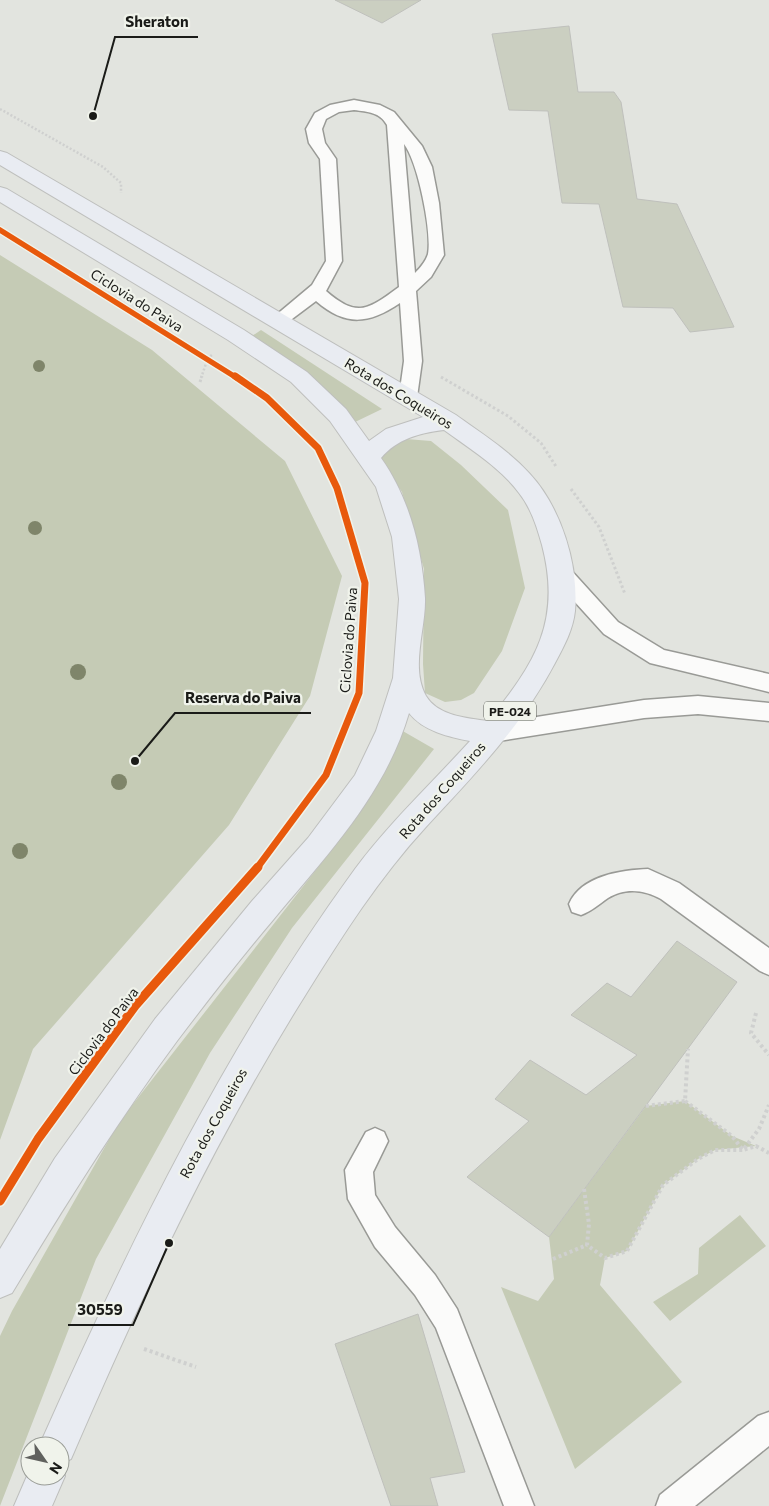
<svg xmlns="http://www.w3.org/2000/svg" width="769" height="1506" viewBox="0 0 769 1506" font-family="Commissioner,sans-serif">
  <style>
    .green { fill: #c5cbb5 }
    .building { fill: #cbcfc1; stroke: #bfc0bc }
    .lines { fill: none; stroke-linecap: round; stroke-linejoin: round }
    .lane-casing { stroke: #999a96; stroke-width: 3 }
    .primary-casing { stroke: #bebfbd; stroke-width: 2 }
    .path-far2 { stroke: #cfd0cf; stroke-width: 2.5; stroke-dasharray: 2 2; stroke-linecap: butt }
    .path-far1 { stroke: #cfd0cf; stroke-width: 3; stroke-dasharray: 2.5 2.5; stroke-linecap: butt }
    .path { stroke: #cfd0cf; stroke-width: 4; stroke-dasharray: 3 3; stroke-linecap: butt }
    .lane { fill: #fbfbfa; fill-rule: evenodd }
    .primary { fill: #e9ecf2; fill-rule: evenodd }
    .cycleway-far2-casing { stroke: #f0f3eb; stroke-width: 8 }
    .cycleway-far1-casing { stroke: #f0f3eb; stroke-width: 10 }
    .cycleway-casing { stroke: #f0f3eb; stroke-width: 12 }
    .cycleway-far2 { stroke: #e8590c; stroke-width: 5.5 }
    .cycleway-far1 { stroke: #e8590c; stroke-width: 7 }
    .cycleway { stroke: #e8590c; stroke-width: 9 }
    .tree { fill: #7f856a }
    .labels { text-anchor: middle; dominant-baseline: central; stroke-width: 4.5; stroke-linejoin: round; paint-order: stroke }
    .shield { fill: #f0f3eb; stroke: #5a5c57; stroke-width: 1 }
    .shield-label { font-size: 12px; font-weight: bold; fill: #1a1b18 }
    .street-label { font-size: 14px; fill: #1a1b18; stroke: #f0f3eb }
    .leader { fill: none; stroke: #1a1b18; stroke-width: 2 }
    .callout-dot { fill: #1a1b18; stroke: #f0f3eb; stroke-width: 2 }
    .callout-label { font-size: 15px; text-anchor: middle; font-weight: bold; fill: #1a1b18; stroke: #f0f3eb; stroke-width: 4.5; stroke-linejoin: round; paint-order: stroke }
  </style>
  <rect width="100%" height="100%" fill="#e2e4df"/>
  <g class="green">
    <path d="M 0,255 L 152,350 L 285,461 L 342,576 L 310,696 L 229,825 L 33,1049 L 0,1140 Z"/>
    <path d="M 261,330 L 382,409 L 351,424 L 252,336 Z"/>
    <path d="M 406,439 L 431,441 L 461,465 L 508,510 L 525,588 L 502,651 L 474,693 L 461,700 L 445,702 L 425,693 L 423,664 L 424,569 L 402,492 L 374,452 Z"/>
    <path d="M 401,730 L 434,749 L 292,928 L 210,1053 L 96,1259 L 0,1506 L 0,1336 L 12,1311 L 119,1122 L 319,866 L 369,797 Z"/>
    <path d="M 685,1101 L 732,1136 L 756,1146 L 715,1150 L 698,1159 L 663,1185 L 627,1251 L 605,1258 L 600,1285 L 682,1382 L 575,1469 L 501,1287 L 538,1301 L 554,1279 L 549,1237 L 646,1106 Z"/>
    <path d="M 740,1215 L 766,1246 L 670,1321 L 653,1302 L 698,1274 L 699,1248 Z"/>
  </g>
  <g class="building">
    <path d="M 335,0 L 421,0 L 382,23 Z"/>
    <path d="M 569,26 L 578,92 L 614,92 L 621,102 L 637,199 L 677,204 L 734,327 L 690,332 L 673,308 L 623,307 L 599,204 L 562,203 L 548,111 L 509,110 L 492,34 Z"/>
    <path d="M 677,941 L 737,982 L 549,1237 L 467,1177 L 529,1121 L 495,1099 L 530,1060 L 586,1095 L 637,1055 L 571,1015 L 607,983 L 631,997 Z"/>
    <path d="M 418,1314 L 465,1472 L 430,1478 L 438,1506 L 391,1506 L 335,1344 Z"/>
  </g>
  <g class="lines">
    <g class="lane-casing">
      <g id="lane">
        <path d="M 354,100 L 380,105 L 394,112 L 422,146 L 432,167 L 439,203 L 444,255 L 431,277 L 416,291 L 422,361 L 417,397 L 415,402 L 408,403 L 401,402 L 399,397 L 404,361 L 400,303 C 369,324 346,327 316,301 L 284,325 L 272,325 L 269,321 L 312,285 L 326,261 L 320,159 L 309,143 L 306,129 L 315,113 L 330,105 ZM 354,110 C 368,112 380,112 387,125 L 399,287 C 368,310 357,318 326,291 L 342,261 L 336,159 L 325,143 L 322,129 L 326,119 L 339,112 ZM 404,144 C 418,162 432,232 428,254 C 426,261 420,268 415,273 Z"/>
        <path d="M 562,566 L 569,568 L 618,622 L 664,650 L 769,674 L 769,692 L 650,663 L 604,634 L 555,580 L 552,574 L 555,568 Z"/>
        <path d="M 698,696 L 769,703 L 769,721 L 698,714 L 644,718 L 492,742 L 484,740 L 481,733 L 484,726 L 492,724 L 644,700 Z"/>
        <path d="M 648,869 L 679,883 L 769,948 L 769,975 L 760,971 L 661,899 C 645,890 625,887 608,898 C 599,904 592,911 581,915 L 572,912 L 569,904 C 581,876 621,870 648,869 Z"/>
        <path d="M 375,1128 L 384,1132 L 388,1141 L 373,1172 L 375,1195 L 395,1227 L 435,1275 L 457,1309 L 534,1506 L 504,1506 L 436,1328 L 415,1295 L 375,1247 L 348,1199 L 345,1170 L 366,1132 Z"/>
        <path d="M 769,1412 L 769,1446 L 695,1506 L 656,1506 L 660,1495 L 758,1416 Z"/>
      </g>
    </g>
    <g class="primary-casing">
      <g id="primary">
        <path d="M 0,151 L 7,153 L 456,415 C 481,433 508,450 529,473 C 561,507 579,565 575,611 C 573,630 564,646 555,663 C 522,726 473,776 425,828 C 379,878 342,936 306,994 C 213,1142 140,1299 71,1459 L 60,1464 L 60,1446 L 39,1446 L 45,1433 C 132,1237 228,1043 355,869 C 389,823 432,783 470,741 C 449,737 423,731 409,713 C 385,795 326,856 273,920 C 240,959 208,1000 177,1041 C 117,1122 64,1207 12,1293 L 0,1298 L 0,1249 L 55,1158 L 155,1019 L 252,901 L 308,838 L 355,775 L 376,731 L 393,678 L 399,599 L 392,537 L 376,487 L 330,421 L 291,382 L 228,340 L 0,202 L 0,187 L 7,189 L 244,330 L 307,372 L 346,409 L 369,441 L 386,429 L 423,417 L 0,165 ZM 444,430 C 470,449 500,467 519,493 C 531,508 537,527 542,545 C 562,621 535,664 488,721 C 467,718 438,716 426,696 C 410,667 426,629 425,598 C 422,549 410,499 381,458 C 397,439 419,433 444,430 Z"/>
        <path d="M 60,1465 L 65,1476 L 52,1506 L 14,1506 L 30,1469 L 30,1476 L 60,1476 Z"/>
      </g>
    </g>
    <g class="path-far2">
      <path d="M 0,109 L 103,167 L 121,183 L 121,193"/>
      <path d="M 201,378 L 208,358 L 212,355"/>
    </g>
    <g class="path-far1">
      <path d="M 441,377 L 508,416 L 541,443 L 557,468"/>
      <path d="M 200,382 L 202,376"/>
      <path d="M 571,489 L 599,527 L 625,594"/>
    </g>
    <g class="path">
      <path d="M 756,1013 L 751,1033 L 769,1055"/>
      <path d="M 685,1101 L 732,1136 L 743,1150 L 756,1146 L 769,1153"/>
      <path d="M 646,1106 L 685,1101 L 688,1049"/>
      <path d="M 584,1189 L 589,1224 L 587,1245 L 605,1258 L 627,1251 L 663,1185 L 698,1159 L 715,1150 L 743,1150 L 759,1129 L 769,1105"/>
      <path d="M 553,1259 L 587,1245"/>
      <path d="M 144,1349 L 196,1367"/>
    </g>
    <use href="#lane" class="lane"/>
    <use href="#primary" class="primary"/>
    <g class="cycleway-far2-casing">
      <path id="cycleway-far2" d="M 0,230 L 237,378"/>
    </g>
    <g class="cycleway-far1-casing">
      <path id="cycleway-far1" d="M 235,376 L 267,398 L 318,448 L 337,488 L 365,583 L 359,693 L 326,775 L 257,868"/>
    </g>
    <g class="cycleway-casing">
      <path id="cycleway" d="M 0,1201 L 38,1139 L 135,1006 L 258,867"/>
    </g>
    <use href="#cycleway-far2" class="cycleway-far2"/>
    <use href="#cycleway-far1" class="cycleway-far1"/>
    <use href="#cycleway" class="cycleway"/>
  </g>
  <g class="tree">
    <circle cx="39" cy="366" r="6"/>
    <circle cx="35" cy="528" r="7"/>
    <circle cx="78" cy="672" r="8"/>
    <circle cx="119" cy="782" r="8"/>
    <circle cx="20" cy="851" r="8"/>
  </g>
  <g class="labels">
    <rect class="shield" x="484" y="701.5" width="52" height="19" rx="4"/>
    <g class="shield-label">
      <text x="510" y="711">PE-024</text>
    </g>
    <g class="street-label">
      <text transform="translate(137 300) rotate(32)">Ciclovia do Paiva</text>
      <text transform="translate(399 393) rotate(31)">Rota dos Coqueiros</text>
      <text transform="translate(348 640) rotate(-86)">Ciclovia do Paiva</text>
      <text transform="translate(442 790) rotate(-49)">Rota dos Coqueiros</text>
      <text transform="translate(103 1031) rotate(-53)">Ciclovia do Paiva</text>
      <text transform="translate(213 1123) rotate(-61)">Rota dos Coqueiros</text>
    </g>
  </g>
  <path class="leader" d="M93 116L115 37H198M135 761L175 713H311M169 1243L133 1325H68"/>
  <g class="callout-dot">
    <circle cx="93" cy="116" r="5"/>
    <circle cx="135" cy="761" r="5"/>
    <circle cx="169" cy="1243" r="5"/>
  </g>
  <g class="callout-label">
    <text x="157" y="27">Sheraton</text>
    <text x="243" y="703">Reserva do Paiva</text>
    <text x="100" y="1315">30559</text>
  </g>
  <g transform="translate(45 1461) rotate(124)"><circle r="24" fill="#f0f3eb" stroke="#9a9d97"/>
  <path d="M0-4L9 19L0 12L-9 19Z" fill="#60615e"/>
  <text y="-8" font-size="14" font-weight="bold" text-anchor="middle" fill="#1a1b18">N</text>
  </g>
</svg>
